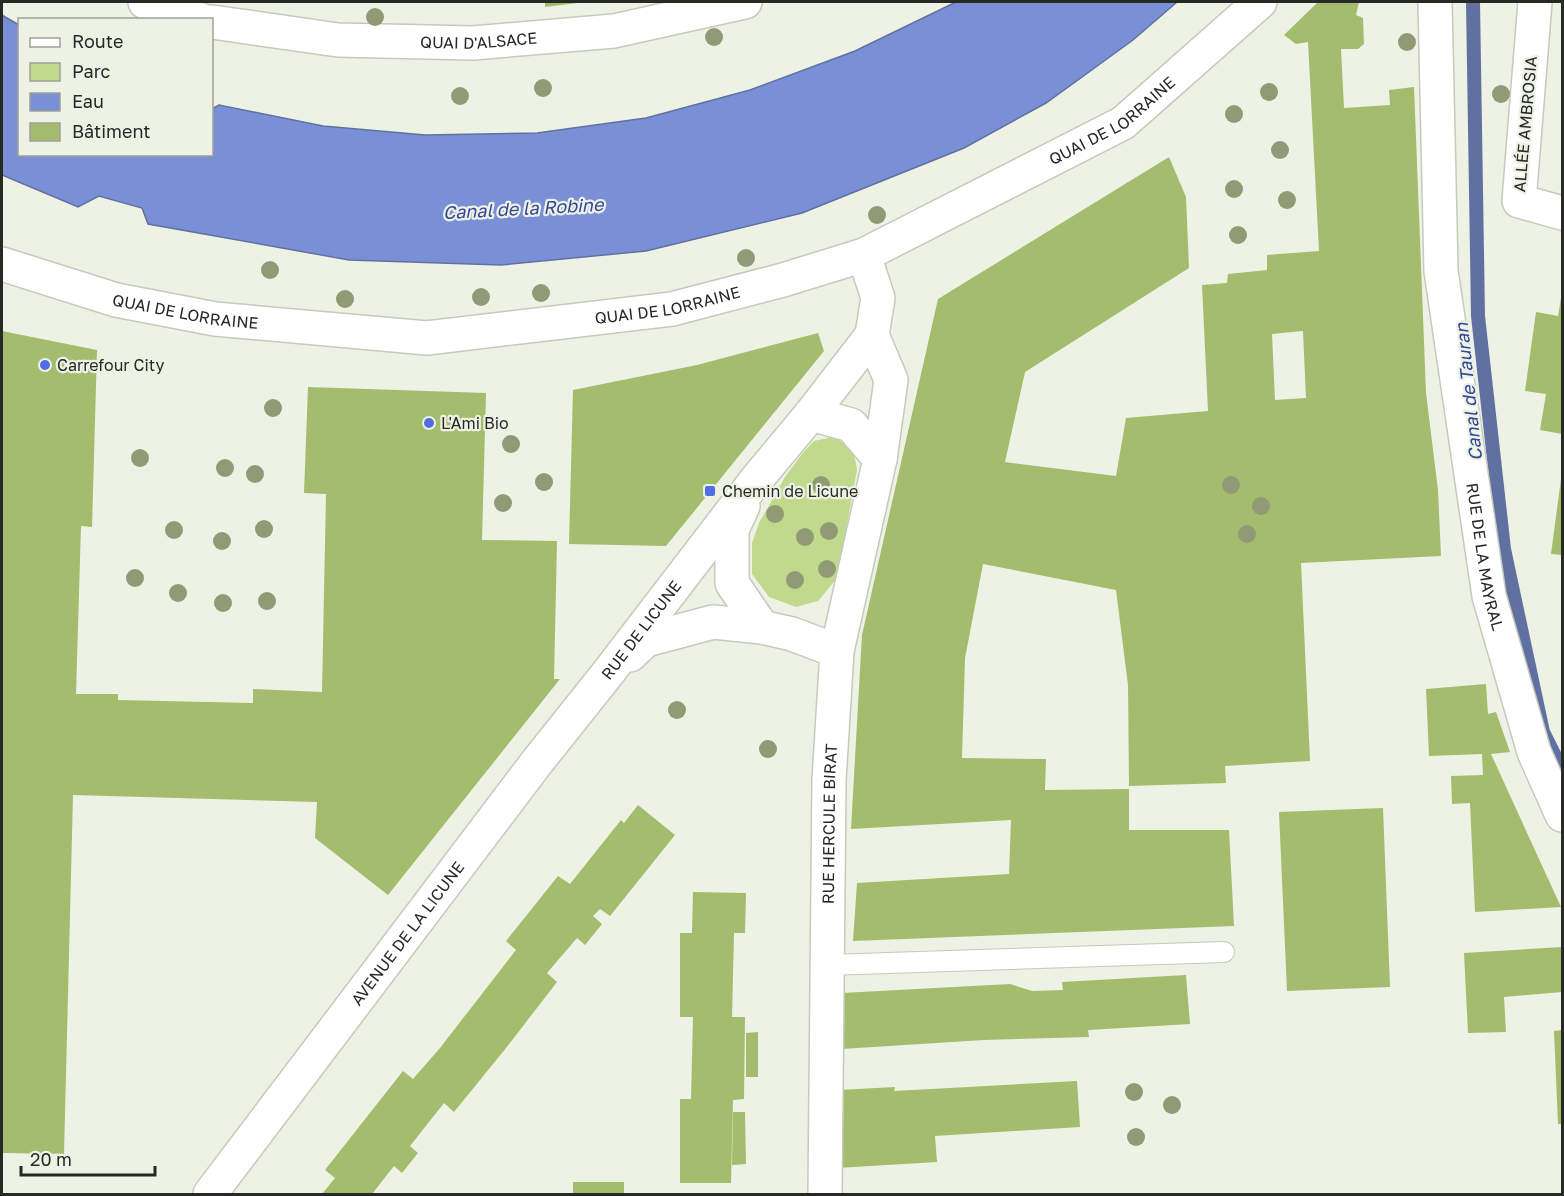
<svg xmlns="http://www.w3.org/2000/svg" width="1564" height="1196" viewBox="0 0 1564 1196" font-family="'Golos Text',sans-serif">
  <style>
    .green { fill: #c1d98c }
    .water { fill: #7990d6; stroke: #6071a1; stroke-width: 1.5 }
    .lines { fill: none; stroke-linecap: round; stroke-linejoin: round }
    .stream { stroke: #6071a1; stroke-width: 14 }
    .building { fill: #a4bc6d; fill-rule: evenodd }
    .lane-casing { stroke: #c5cabd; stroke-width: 22 }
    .street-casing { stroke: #c5cabd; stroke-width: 36 }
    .lane { stroke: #fff; stroke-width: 20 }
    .street { stroke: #fff; stroke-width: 33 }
    .tree { fill: #909b75 }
    .poi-dot { fill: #506de2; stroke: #edf2e4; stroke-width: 2 }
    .labels { text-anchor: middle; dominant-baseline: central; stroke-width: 4.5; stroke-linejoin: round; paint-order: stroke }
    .street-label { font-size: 16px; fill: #272924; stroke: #edf2e4 }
    .poi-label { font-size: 16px; fill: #272924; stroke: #edf2e4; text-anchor: start }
    .water-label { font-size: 18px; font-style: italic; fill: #324599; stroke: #edf2e4 }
  </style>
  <rect width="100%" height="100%" fill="#edf2e4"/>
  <path class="green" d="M 833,437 C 851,446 854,450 857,470 L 837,578 L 818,601 L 796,607 L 769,597 L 752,574 L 752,543 L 759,523 L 785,477 L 802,454 L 814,441 Z"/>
  <path class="water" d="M 956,2 L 1177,2 L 1133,40 L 1046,103 L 964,148 L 802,213 L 646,251 L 501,265 L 349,260 L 148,224 L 142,208 L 99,196 L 78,207 L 2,175 L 2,15 L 19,25 L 20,154 L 212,154 L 212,109 L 219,105 L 323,126 L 425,135 L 537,133 L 646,118 L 750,90 L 855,51 Z"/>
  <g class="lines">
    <path class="stream" d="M 1473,2 L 1478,316 L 1504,549 L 1543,732 L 1562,770"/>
  </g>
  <g class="building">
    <path d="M 545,2 L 578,2 L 578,3 L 545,7 Z"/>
    <path d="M 1318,2 L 1359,2 L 1356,15 L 1363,18 L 1364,44 L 1358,49 L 1341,49 L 1344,108 L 1390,105 L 1389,90 L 1414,87 L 1426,393 L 1438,490 L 1441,556 L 1301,563 L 1310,761 L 1225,766 L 1226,783 L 1129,786 L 1128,685 L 1116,590 L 983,564 L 965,658 L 962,758 L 1046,759 L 1045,790 L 1129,789 L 1129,830 L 1229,830 L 1234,926 L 853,941 L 857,883 L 1009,874 L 1011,820 L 851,829 L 862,635 L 938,299 L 1169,157 L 1186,197 L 1189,268 L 1025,372 L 1005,462 L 1116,476 L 1126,418 L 1208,411 L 1202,285 L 1227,283 L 1228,274 L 1267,270 L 1267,255 L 1319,251 L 1308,42 L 1296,44 L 1284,35 ZM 1303,331 L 1306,398 L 1275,400 L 1272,334 Z"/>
    <path d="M 1561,298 L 1562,298 L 1562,434 L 1540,430 L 1546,394 L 1525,391 L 1536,312 L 1558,316 Z"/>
    <path d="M 2,331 L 97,350 L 92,527 L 81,526 L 76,694 L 118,694 L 118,700 L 253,703 L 253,689 L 322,692 L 326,494 L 304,493 L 308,387 L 486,393 L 482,540 L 557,541 L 554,679 L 560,679 L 388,895 L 315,838 L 317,802 L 73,795 L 64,1154 L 2,1153 Z"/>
    <path d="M 818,333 L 824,351 L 666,546 L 569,544 L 573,390 L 697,365 Z"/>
    <path d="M 1561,479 L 1562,479 L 1562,555 L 1551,554 Z"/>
    <path d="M 1486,684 L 1488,714 L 1496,712 L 1510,752 L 1491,754 L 1561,907 L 1475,912 L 1470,803 L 1452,804 L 1451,776 L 1483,775 L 1482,754 L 1429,756 L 1426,689 Z"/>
    <path d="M 638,805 L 675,835 L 610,916 L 600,909 L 593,916 L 602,924 L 585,945 L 577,938 L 547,973 L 557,982 L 506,1048 L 454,1112 L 444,1103 L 410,1146 L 418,1153 L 402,1173 L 394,1166 L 372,1194 L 322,1194 L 335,1178 L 325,1170 L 403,1071 L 413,1079 L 440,1048 L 516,950 L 506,941 L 558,876 L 570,884 L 621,820 L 624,823 Z"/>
    <path d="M 1383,808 L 1390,987 L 1287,991 L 1279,812 Z"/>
    <path d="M 693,892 L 746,893 L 745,933 L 734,933 L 732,1017 L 745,1017 L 744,1099 L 733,1100 L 731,1183 L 680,1183 L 680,1099 L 691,1099 L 693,1017 L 680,1017 L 680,933 L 692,933 Z"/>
    <path d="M 1562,947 L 1562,992 L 1504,997 L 1506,1032 L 1468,1033 L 1464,953 Z"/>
    <path d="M 1186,975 L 1190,1024 L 1088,1030 L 1089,1037 L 984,1040 L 841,1049 L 842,993 L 1010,984 L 1032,991 L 1063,990 L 1062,982 Z"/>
    <path d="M 1562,1030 L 1562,1124 L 1558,1124 L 1554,1031 Z"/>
    <path d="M 758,1032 L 758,1077 L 746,1077 L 746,1033 Z"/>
    <path d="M 1077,1081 L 1080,1127 L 935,1136 L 937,1162 L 837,1168 L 839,1090 L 895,1087 L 894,1091 Z"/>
    <path d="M 733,1112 L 745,1112 L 746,1164 L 732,1165 Z"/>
    <rect x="573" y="1182" width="51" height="12"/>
  </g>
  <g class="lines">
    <g class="lane-casing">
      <path id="lane" d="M 827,965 L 1224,952"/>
    </g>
    <g class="street-casing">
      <g id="street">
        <path d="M 145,2 L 201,20"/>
        <path id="s1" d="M 1435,2 L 1441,271 L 1489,596 L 1534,752 L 1562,815"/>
        <path d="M 1535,2 L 1519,201 L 1562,213"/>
        <path id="s2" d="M 212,22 L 338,40 L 473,43 L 614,31 L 745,2"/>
        <path id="s3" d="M 2,264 L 116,300 L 215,319 L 427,338 L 672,309 L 783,280 L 864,255 L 1123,123 L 1260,2"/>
        <path d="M 811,414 L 851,425 L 880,459"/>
        <path d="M 743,506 L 732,530 L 732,583 L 762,627 L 792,634 L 837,651"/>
        <path d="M 630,655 L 646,640 L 713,622 L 762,627"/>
        <path id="s4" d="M 210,1194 L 537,762 L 608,673 L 756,480 L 811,414 L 872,335"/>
        <path id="s5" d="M 825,1194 L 829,780 L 837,651 L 880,459 L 891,380 L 872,335 L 878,298 L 864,255"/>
      </g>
    </g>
    <use href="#lane" class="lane"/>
    <use href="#street" class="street"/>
  </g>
  <g class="tree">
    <circle cx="375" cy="17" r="9"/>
    <circle cx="714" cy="37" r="9"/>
    <circle cx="1407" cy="42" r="9"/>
    <circle cx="543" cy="88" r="9"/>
    <circle cx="1269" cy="92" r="9"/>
    <circle cx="1501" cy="94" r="9"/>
    <circle cx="460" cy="96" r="9"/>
    <circle cx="1234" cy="114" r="9"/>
    <circle cx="1280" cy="150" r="9"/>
    <circle cx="1234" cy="189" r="9"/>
    <circle cx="1287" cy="200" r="9"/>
    <circle cx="877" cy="215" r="9"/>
    <circle cx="1238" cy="235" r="9"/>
    <circle cx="746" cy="258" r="9"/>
    <circle cx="270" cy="270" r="9"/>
    <circle cx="541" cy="293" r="9"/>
    <circle cx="481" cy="297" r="9"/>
    <circle cx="345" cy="299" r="9"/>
    <circle cx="273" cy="408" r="9"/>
    <circle cx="511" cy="444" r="9"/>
    <circle cx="140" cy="458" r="9"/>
    <circle cx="225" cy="468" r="9"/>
    <circle cx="255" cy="474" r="9"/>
    <circle cx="544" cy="482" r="9"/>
    <circle cx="821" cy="485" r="9"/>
    <circle cx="1231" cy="485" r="9"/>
    <circle cx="503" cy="503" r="9"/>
    <circle cx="1261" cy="506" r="9"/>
    <circle cx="775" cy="514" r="9"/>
    <circle cx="264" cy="529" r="9"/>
    <circle cx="174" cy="530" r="9"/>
    <circle cx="829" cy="531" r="9"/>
    <circle cx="1247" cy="534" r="9"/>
    <circle cx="805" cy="537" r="9"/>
    <circle cx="222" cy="541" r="9"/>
    <circle cx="827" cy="569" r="9"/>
    <circle cx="135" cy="578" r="9"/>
    <circle cx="795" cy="580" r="9"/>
    <circle cx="178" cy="593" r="9"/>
    <circle cx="267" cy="601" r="9"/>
    <circle cx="223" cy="603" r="9"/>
    <circle cx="677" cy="710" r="9"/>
    <circle cx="768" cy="749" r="9"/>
    <circle cx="1134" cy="1092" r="9"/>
    <circle cx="1172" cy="1105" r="9"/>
    <circle cx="1136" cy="1137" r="9"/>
  </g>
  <g class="poi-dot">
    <circle cx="45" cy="365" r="6"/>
    <circle cx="429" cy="423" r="6"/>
    <rect x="704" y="485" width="12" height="12" rx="3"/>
  </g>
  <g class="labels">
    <g class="street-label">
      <text stroke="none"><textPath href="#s2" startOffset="268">QUAI D'ALSACE</textPath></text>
      <text stroke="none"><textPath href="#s3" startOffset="1162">QUAI DE LORRAINE</textPath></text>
      <text transform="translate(1525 124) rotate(-85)">ALLÉE AMBROSIA</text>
      <text stroke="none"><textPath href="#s3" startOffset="676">QUAI DE LORRAINE</textPath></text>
      <text stroke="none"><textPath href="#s3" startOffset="190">QUAI DE LORRAINE</textPath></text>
      <text stroke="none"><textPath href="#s1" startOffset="558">RUE DE LA MAYRAL</textPath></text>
      <text stroke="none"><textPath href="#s4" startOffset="710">RUE DE LICUNE</textPath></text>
      <text stroke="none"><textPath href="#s5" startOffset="370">RUE HERCULE BIRAT</textPath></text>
      <text stroke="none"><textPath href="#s4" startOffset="327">AVENUE DE LA LICUNE</textPath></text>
    </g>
    <g class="poi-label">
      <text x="57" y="365">Carrefour City</text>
      <text x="441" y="423">L'Ami Bio</text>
      <text x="722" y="491">Chemin de Licune</text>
    </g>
    <g class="water-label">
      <text transform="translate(523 208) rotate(-3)">Canal de la Robine</text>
      <text transform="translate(1468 392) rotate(-96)">Canal de Tauran</text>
    </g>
  </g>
  <rect width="1564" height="1196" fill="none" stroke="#272924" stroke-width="6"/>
  <rect x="18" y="18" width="195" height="138" fill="#edf2e4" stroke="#9ea297" stroke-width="1.5"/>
  <rect x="30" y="38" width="30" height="9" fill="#ffffff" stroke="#9ea297" stroke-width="1.5"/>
  <text x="72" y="48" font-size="18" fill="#272924">Route</text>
  <rect x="30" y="63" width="30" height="18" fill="#c1d98c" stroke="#9ea297" stroke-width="1.5"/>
  <text x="72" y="78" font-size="18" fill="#272924">Parc</text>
  <rect x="30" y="93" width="30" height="18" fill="#7990d6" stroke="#9ea297" stroke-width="1.5"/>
  <text x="72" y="108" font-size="18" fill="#272924">Eau</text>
  <rect x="30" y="123" width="30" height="18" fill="#a4bc6d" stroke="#9ea297" stroke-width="1.5"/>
  <text x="72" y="138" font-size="18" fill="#272924">Bâtiment</text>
  <path d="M21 1166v9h134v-9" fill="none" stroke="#272924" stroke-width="3"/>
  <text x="30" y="1166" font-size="18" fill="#272924" stroke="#edf2e4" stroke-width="4.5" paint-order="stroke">20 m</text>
</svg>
